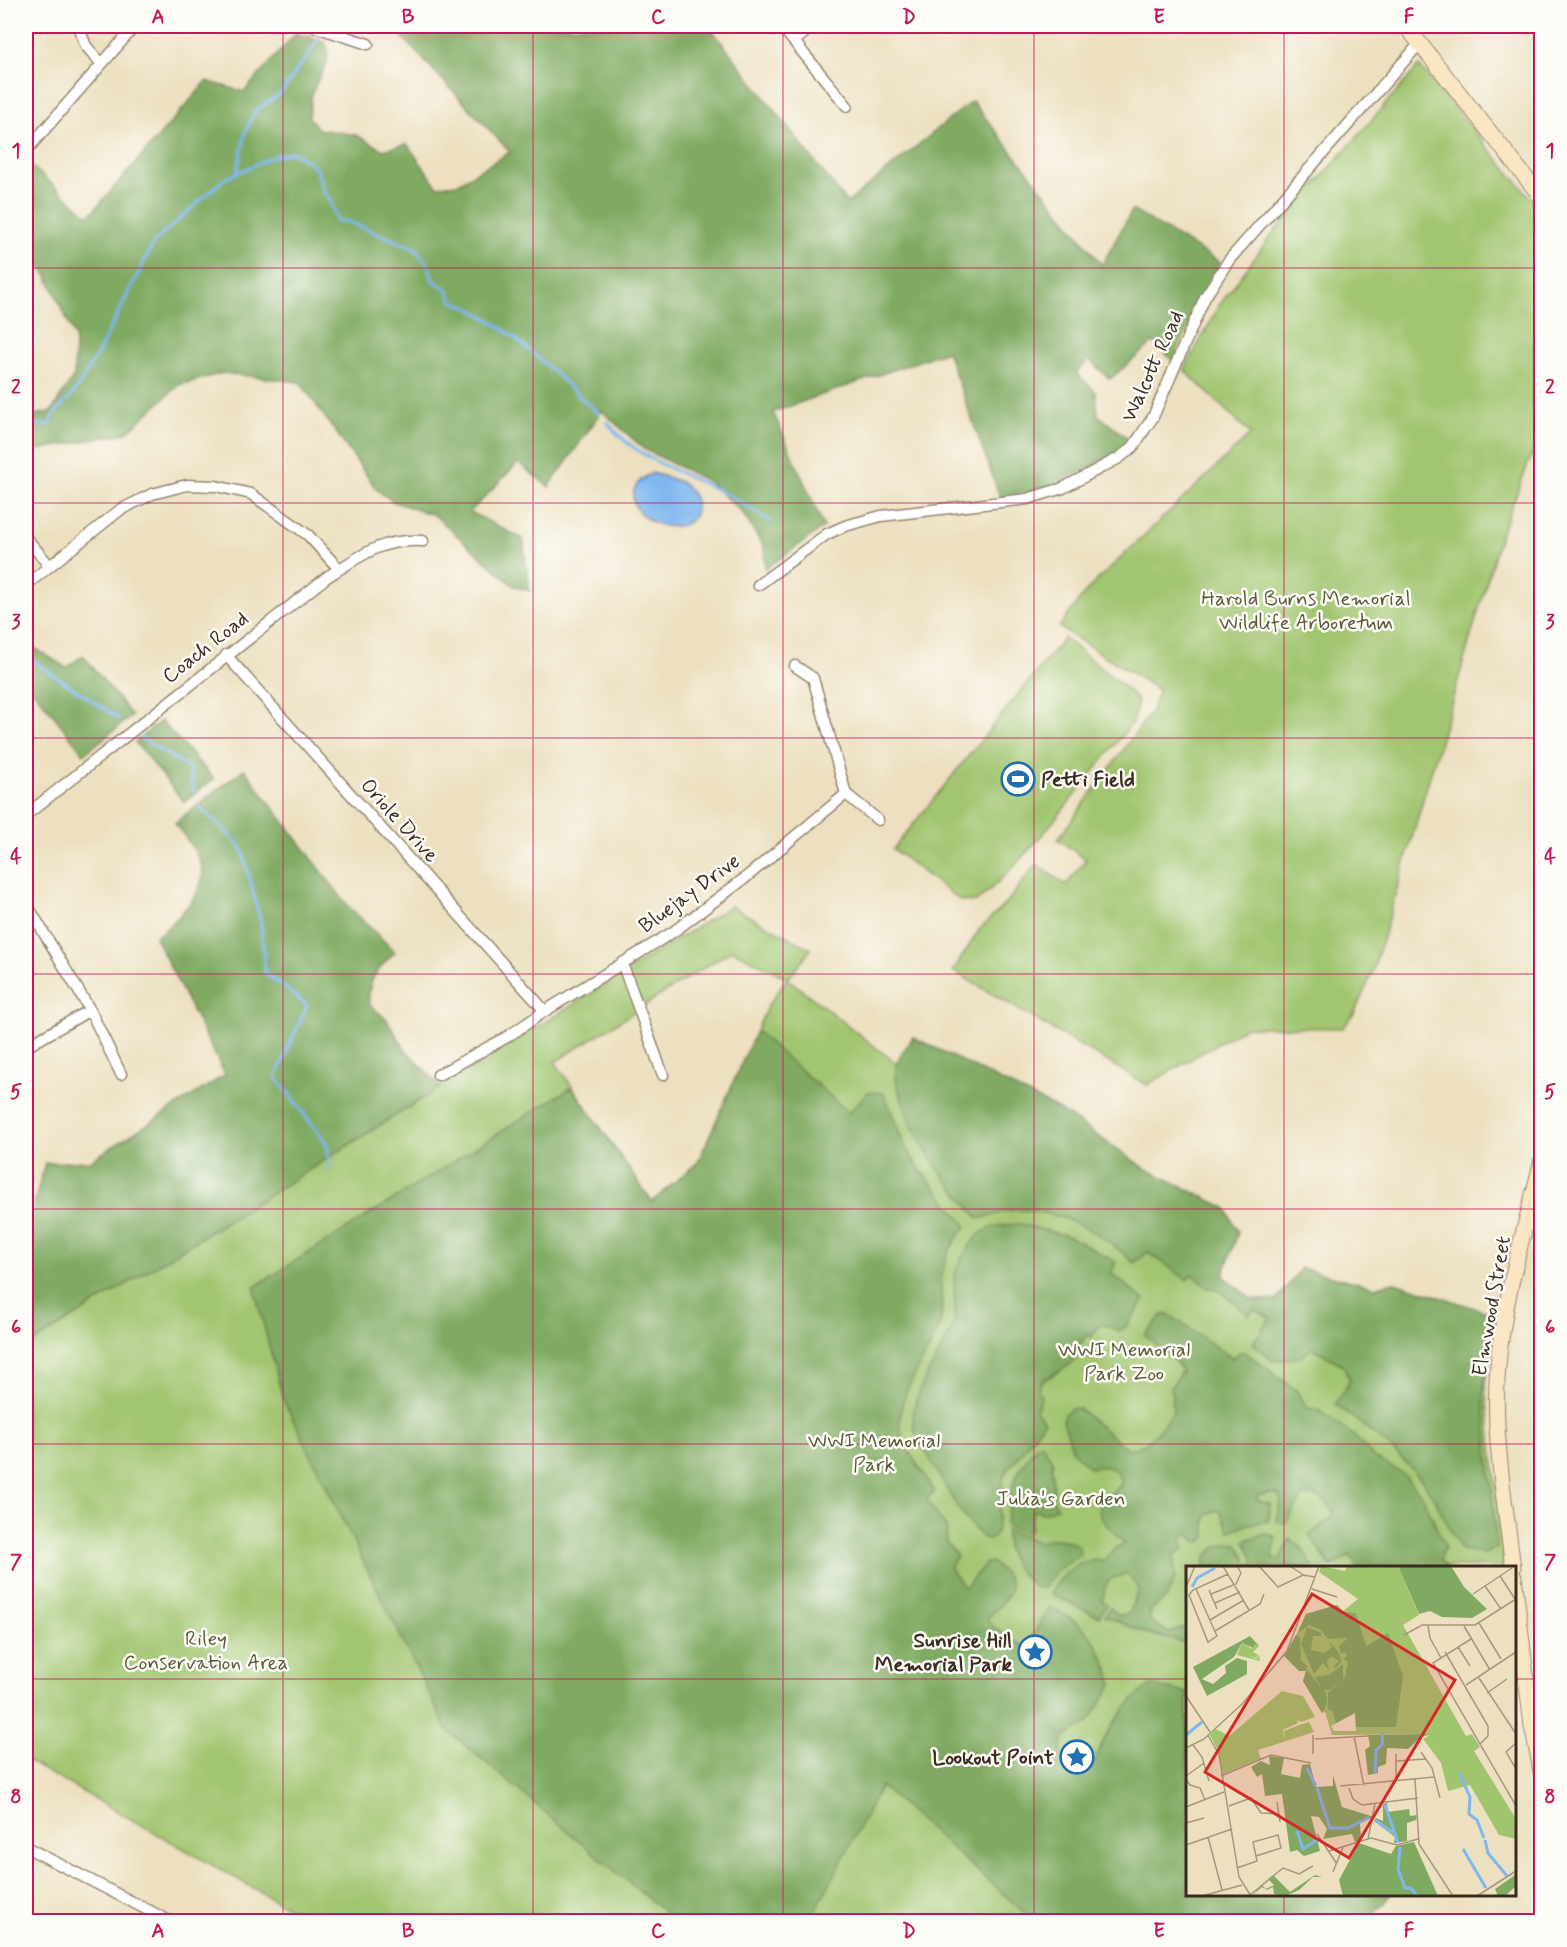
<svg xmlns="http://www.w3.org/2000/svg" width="1567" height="1947" viewBox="0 0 1567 1947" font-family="Mynerve,sans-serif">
<rect width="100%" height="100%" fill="#fdfcf7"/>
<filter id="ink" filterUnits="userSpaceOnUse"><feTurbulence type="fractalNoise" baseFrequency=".0167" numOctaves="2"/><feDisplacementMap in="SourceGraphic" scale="12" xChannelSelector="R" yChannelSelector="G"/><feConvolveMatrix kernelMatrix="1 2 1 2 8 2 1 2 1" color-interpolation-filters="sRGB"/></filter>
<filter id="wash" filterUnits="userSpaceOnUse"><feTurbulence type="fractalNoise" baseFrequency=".008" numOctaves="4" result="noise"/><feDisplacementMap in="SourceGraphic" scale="24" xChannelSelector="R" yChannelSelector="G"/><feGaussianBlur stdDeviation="1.35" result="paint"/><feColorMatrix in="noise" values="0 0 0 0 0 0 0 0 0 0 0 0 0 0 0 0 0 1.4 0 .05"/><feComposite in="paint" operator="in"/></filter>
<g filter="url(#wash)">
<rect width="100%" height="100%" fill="#ece0c0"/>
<!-- green -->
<path fill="#a1c56f" stroke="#6e7846" stroke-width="1.5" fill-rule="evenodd" d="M1419,66L1541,210V431L1501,533L1373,971L1354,1014L1343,1028L1246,1027L1147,1085L953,971L979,930L1008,901L1036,864L1066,885L1086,860L1058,839L1151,712L1159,690L1059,627L1088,589L1251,434L1184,370L1219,306L1273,233Z
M1064,638L1130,692L1138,702L1132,723C1083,783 1035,852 976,902L961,901L893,849Z
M730,906L811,949L788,979L896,1063L913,1037L1061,1111L1146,1169L1226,1208L1238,1232L1223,1276L1251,1299L1276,1301L1301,1268L1374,1287L1394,1282L1496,1315L1485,1384L1505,1567L1188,1568V1894L1390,1895L1368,1921H312L26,1760V1347ZM732,950L787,978L767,1007L698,1162L652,1202L555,1062Z"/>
<!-- forest -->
<path fill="#80aa62" stroke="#5e6a40" stroke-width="1.5" d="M392,26H709L847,203L972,101L1102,265L1132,210L1220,262L1173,361L1154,342L1110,379L1089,360L1076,373L1096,392L1098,415L1131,441L1128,446C1086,470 1048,491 1000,497L947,351L773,412L824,527L765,569L764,547L742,512L709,482L644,449L602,411L549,487L518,463L470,512L523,539L530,591L514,586L434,515L394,502L377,490L300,382L223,373L179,385L126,433L26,452V416L51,412L74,376L75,337L46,274L26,249V170L30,165L89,216L207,81L244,92L296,33L325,41C334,66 319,70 313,92C310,100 310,109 309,117L318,129L356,135L383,150L407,144L437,186L457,184L510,152Z
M26,643L67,668L83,655L132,716L84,754L35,692L26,686Z
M161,721L214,779L184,802L135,742Z
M244,769L348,906L395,952C378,969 367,979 369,1004L387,1020L405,1049L441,1087L26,1347V1233L45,1163L90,1161L225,1075L155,937C168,929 177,919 186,908C217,872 199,857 175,823Z
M756,1031L849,1113L868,1092L884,1093L905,1147L918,1167L965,1224V1228C951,1243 941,1265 941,1286C941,1297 944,1311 940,1323C930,1357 899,1387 900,1424C901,1447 924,1472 935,1492L926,1499L947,1529L946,1542L957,1556L949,1567L965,1588L986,1563L991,1562C1024,1586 1010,1594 987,1619L989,1623L1013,1641L1027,1647L1049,1607C1091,1626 1099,1643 1113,1684L1088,1723L1063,1738L1062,1758L1066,1770L1076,1776L1093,1767C1102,1737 1124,1703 1150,1685L1187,1693L1188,1894L1390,1895L1368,1921H1034L881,1786L810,1921H675L447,1730L283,1399L254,1287L572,1087L652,1202L698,1162Z
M913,1037L1061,1111L1146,1169L1226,1208L1238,1232L1223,1276L1251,1299L1276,1301L1301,1268L1374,1287L1394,1282L1496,1315L1483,1392L1497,1548L1485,1554L1462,1550C1448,1531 1442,1508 1428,1489C1405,1455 1367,1429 1335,1404L1350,1381L1343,1365L1313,1348L1301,1357L1273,1361L1253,1343L1270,1318L1254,1309L1249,1315L1218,1289L1208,1288L1192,1274L1187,1280L1148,1252L1134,1263C1102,1233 1060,1209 1016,1210C1004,1211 990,1216 979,1219C946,1179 916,1147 901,1097C898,1087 894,1076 896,1065C898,1056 908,1045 913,1037Z
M1020,1224L1071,1237L1116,1262L1111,1273L1144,1300L1125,1328L1119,1331L1106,1325L1100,1326L1091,1337L1087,1335L1077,1348L1081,1352L1071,1364L1042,1381L1038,1390L1041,1397L1036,1411L1045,1421L1004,1475L996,1533L990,1540L984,1539C957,1512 949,1493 931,1460C925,1450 916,1439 914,1428C907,1393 944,1354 954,1322C957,1310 954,1297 954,1285C953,1268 966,1249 977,1237C987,1225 1006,1225 1020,1224Z
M1162,1315H1169L1232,1358L1240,1352L1246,1353L1297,1391L1307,1408L1316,1409L1326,1415L1355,1437L1374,1458L1401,1472L1422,1495L1445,1547L1440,1560L1446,1567H1358L1350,1555L1331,1567L1309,1535L1331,1518L1333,1511C1325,1499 1318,1495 1303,1496L1286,1523L1277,1521L1281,1500L1280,1495L1269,1493L1257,1496L1258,1501L1270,1504L1269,1521L1249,1524L1229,1531L1221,1512L1217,1510L1207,1514L1205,1521L1206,1537L1201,1542L1195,1541L1189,1533L1182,1538L1184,1549L1174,1554L1175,1580L1166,1598L1152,1609L1149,1618L1153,1624L1170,1633L1184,1627L1187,1628V1643L1145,1633L1105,1616L1110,1607L1118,1615L1128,1614L1139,1589L1127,1574L1112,1578L1106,1585L1102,1601L1107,1605L1099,1616L1050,1594C1061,1575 1079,1556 1103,1561L1117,1547L1124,1544C1117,1532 1090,1517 1102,1500C1107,1494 1116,1491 1121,1485C1119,1464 1106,1465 1089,1468L1073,1451L1063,1420L1064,1414L1073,1408L1079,1409L1126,1448C1146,1452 1163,1426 1173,1411L1171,1387L1182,1371L1176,1362L1145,1335Z
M1042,1444L1053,1462C1048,1473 1057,1487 1052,1499L1058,1507L1043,1513L1033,1510L1030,1530L1026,1533L1006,1525C1011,1486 1012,1476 1037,1445Z
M1006,1529L1039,1543C1053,1535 1066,1540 1079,1546L1080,1555L1057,1570L1043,1588H1036C1016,1571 1004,1556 1006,1529Z
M1265,1533L1276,1537L1273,1558L1275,1560L1280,1559L1290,1539L1301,1547L1313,1567H1205C1203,1551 1222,1541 1238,1544L1248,1564H1252L1254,1561L1245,1541Z"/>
<!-- water -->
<path fill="#80b7ef" stroke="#5e7086" stroke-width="1.5" d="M653,473C661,476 672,478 680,482C698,492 705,522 678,526C643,531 611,491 653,473Z"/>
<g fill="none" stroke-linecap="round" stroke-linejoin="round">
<!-- stream -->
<path stroke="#80b7ef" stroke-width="3" d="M237,173L245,133L255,111L280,94L320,37
M607,422C635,459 682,472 722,492C739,500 754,511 770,521
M26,432L34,424L50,425L52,416L74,393L99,351L154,242L224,179L274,156L293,152L316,167L324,193L330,199L337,221H346L416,249L428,265L433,280L447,289L452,301C505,319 557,377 599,414
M26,656L119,719
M141,738L189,768L194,792
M199,806L242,848L261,924L265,973L307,1005L276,1077L327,1144L329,1169"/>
</g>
</g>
<g filter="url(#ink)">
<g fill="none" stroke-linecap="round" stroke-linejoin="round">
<defs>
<path id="street" d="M78,26L86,46L101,63
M313,26L368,44
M781,26L847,106
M794,42L812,26
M26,151L135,26
M26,538L49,565
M26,585L120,510L152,494L187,485L216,486L251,494L308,535L339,569
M758,585L827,534L845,526L881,516L1027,499L1063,488L1119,458L1133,447L1153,417L1205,297L1229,260L1421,42
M226,655L545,1011
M795,666L813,678L846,794L878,820
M26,815L327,577C361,556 381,538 423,541
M26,903L90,1010L121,1074
M622,963L663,1075
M26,1047L90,1010
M438,1075L507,1037L545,1011L673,932L744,879L846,794
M26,1847L171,1922"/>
<path id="secondary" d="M1406,26L1542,198
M1513,1568C1505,1502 1492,1432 1498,1366C1503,1300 1526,1225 1542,1160
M1514,1577L1532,1726L1542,1775"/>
</defs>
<!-- street casing -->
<use href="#street" stroke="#94856f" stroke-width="13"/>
<!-- secondary casing -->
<use href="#secondary" stroke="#94856f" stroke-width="17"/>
<!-- street -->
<use href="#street" stroke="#fff" stroke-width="10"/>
<!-- secondary -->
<use href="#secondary" stroke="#fbe6c4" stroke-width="15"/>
</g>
</g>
<!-- grid -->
<path fill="none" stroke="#c2185b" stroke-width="1.5" stroke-opacity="0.55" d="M283,26V1922M533,26V1922M783,26V1922M1034,26V1922M1284,26V1568M26,268H1542M26,503H1542M26,738H1542M26,974H1542M26,1209H1542M26,1444H1542M26,1679H1188M1514,1679H1542M1284,1894V1922"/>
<!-- icons -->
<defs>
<symbol id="stadium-ring" viewBox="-11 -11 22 22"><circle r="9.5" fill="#fdfcf7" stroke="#1f6fb2" stroke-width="1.5"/><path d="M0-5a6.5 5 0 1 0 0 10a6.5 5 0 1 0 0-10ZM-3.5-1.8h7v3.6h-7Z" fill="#1f6fb2"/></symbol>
<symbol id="sight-ring" viewBox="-11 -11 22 22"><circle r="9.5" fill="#fdfcf7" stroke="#1f6fb2" stroke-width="1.5"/><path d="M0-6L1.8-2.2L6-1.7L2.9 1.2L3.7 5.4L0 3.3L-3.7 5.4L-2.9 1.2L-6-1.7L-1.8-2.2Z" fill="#1f6fb2"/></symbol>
</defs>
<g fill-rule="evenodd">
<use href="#stadium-ring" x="999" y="760" width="38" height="38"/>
<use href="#sight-ring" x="1016" y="1633" width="38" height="38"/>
<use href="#sight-ring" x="1058" y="1738" width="38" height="38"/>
</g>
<g text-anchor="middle" stroke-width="5" stroke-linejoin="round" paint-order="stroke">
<!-- street labels -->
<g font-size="21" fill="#3b2a1e" stroke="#fdfcf7">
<text transform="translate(1152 366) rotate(-65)" y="7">Walcott Road</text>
<text transform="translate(205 647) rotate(-38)" y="7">Coach Road</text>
<text transform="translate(400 820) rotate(48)" y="7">Oriole Drive</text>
<text transform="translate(689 893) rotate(-36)" y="7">Bluejay Drive</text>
<text transform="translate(1491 1306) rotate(-80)" y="7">Elmwood Street</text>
</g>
<!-- park labels -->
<g font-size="21" fill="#5a5836" stroke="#fdfcf7">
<text x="1306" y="605">Harold Burns Memorial<tspan x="1306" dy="24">Wildlife Arboretum</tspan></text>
<text x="1124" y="1356">WWI Memorial<tspan x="1124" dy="24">Park Zoo</tspan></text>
<text x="874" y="1447">WWI Memorial<tspan x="874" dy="24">Park</tspan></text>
<text x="1061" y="1505">Julia's Garden</text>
<text x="206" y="1645">Riley<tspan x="206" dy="24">Conservation Area</tspan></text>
</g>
<!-- poi labels -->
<g font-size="21" font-weight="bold" fill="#3b2a1e" stroke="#fdfcf7" text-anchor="end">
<text x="1041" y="786" text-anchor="start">Petti Field</text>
<text x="1012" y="1647">Sunrise Hill<tspan x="1012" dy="24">Memorial Park</tspan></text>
<text x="1054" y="1764">Lookout Point</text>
</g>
</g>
<!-- overview -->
<g transform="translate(1186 1566)">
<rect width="330" height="330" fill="#ece0c0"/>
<path d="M135,0L159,5L161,0H212L233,49L217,59L280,170L286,168L294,181L288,185L330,253V273L313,269L284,219L262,225L255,197L237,173L245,168L146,169L139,146L136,147L117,115L120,105L106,99L103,84L120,48L151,39L157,45L172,33L133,6ZM169,147L170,165H148L145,160ZM56,77L66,83L69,77L73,80L67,86L72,89L70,92L64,90L70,93L73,89L74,95L51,89ZM96,125L117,130L129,151L115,156L111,154L112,157L97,164L99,175L98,165L113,159L123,156L128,166L72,184L75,193L37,208L32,185L24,169L30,163L43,170Z" fill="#a1c56f" fill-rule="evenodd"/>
<path d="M212,0H265L278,21L301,43L286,52L256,51L244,45L233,48ZM151,39L157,46L170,47L180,80L202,67L217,110L210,161H170L169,147L150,157L146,144H142V127L159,111L162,96L157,93L161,90L159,86L155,88L153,80L162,72L142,73L135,64L123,59L112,67L120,48ZM121,61L135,67V70H127L125,84L139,87L146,81L141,74L151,84L156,95L150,102L147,101L153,95L145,90L141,96L143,104L137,97L128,108L115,78ZM110,69L114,71L115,94L122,101L119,102L140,127L141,138L136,147L117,115L120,105H113L98,90ZM64,70L73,80L69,78L67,82L56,77L48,91L16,113L27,118L40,107L39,100L51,92L61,95V108L21,130L7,101ZM157,98V113L144,124H137L129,111L143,109ZM246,168L235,171L222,183L201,182L200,198L192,201V207L182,209L179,184L184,180L182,169ZM83,190L98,192L95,208L114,212L116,199L124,198L130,221L147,220V209L156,241L188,251L174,257L175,274L169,276L166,268L137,273L141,263L133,251L125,250L134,285L118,290L111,284L104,286L96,228L79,230L76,208L71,211L65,201L75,195L84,199ZM201,237L202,246L223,243L224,250L231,249L230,254L221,257V275L208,277L209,271L188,255L190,252L197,255V238ZM228,276L252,330H157L153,314L173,277L205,288L210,280ZM87,309L104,326L129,309L136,311H127L113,324L99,330L88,328L87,321L81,324L76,321L66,330L76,319L80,323L88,319L82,313ZM329,309L330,320L319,330H312L309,323Z" fill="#80aa62"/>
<path fill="none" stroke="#80b7ef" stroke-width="3" d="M6,21L11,12L29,2M0,169L16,156M121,202L130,220M273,207L284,231L283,248L291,254L298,272M189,208L190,184L196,179L197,167M131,222L144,262H162L184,251M199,239L212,277M189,254L207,267M111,265L117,283L131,274M299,274L302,287L321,310M214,281L212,303L219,322H225L231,330M277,283L300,322"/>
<path fill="none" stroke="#a5977f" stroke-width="1.5" d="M37,0L63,44M73,0L92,21L117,9L129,11M104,0L119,10M314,10L329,33M299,20L315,43M0,21L9,0M10,23L31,70L22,76L3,29L7,24L42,8M126,23L151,31M23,24L31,43M25,28L50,18L55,7L51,0M287,28L326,2M29,37L54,26M24,54L58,34M293,57L315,93M242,59L244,72L255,92M278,60L304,104M29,65L74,38L78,28M218,69L236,59H289L330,33M285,73L247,97L330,240M272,81L284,100M259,86L302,160V170L294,178M293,112L330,168M280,119L330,86M301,127L321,113M0,130L24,166M22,169L33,189L53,311L65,330M168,170L178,220M129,173L182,170M330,177L320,186L330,203M7,179L16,191L23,215M0,182L18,173L56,138L101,85L133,0M235,186L246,202L254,232M127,188V169M210,195L240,193M0,210L18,197M35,210L85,189L125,197M0,213L4,219L14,222L19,234M229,213L233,278L267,330M210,216V188M154,220L248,211M163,222L167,233L176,239L232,232M91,236L94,256M43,240L65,232L75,247L93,248M0,241L38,226M0,257L18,252M131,268L151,298M22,271L36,324M182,273L189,238M0,279L46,263M143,285L185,272L211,279L232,273M51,302L71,295L67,276L92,269L95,282L70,290M147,306L157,281M64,329L97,302L113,308L127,300M16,330L56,319M291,330L330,305"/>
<path fill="#d62828" fill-opacity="0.15" stroke="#d62828" stroke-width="3" d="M126,28L269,114L163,292L19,206Z"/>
<rect width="330" height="330" fill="none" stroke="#3b2a1e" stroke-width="3"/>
</g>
<!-- margin -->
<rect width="1567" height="1947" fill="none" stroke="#fdfcf7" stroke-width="66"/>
<rect x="33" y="33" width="1501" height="1881" fill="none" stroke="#c2185b" stroke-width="2"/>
<g font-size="20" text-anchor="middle" font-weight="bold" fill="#c2185b">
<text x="158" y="23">A</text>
<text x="408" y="23">B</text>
<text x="658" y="23">C</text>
<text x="909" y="23">D</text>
<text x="1159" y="23">E</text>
<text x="1409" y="23">F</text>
<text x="16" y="157">1</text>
<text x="1550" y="157">1</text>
<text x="16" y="393">2</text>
<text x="1550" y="393">2</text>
<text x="16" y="628">3</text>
<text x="1550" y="628">3</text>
<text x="16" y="863">4</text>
<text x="1550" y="863">4</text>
<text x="16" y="1098">5</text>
<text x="1550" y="1098">5</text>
<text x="16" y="1333">6</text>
<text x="1550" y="1333">6</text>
<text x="16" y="1568">7</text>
<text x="1550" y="1568">7</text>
<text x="16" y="1803">8</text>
<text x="1550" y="1803">8</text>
<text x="158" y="1937">A</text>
<text x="408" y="1937">B</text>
<text x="658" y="1937">C</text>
<text x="909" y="1937">D</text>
<text x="1159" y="1937">E</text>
<text x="1409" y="1937">F</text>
</g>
</svg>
